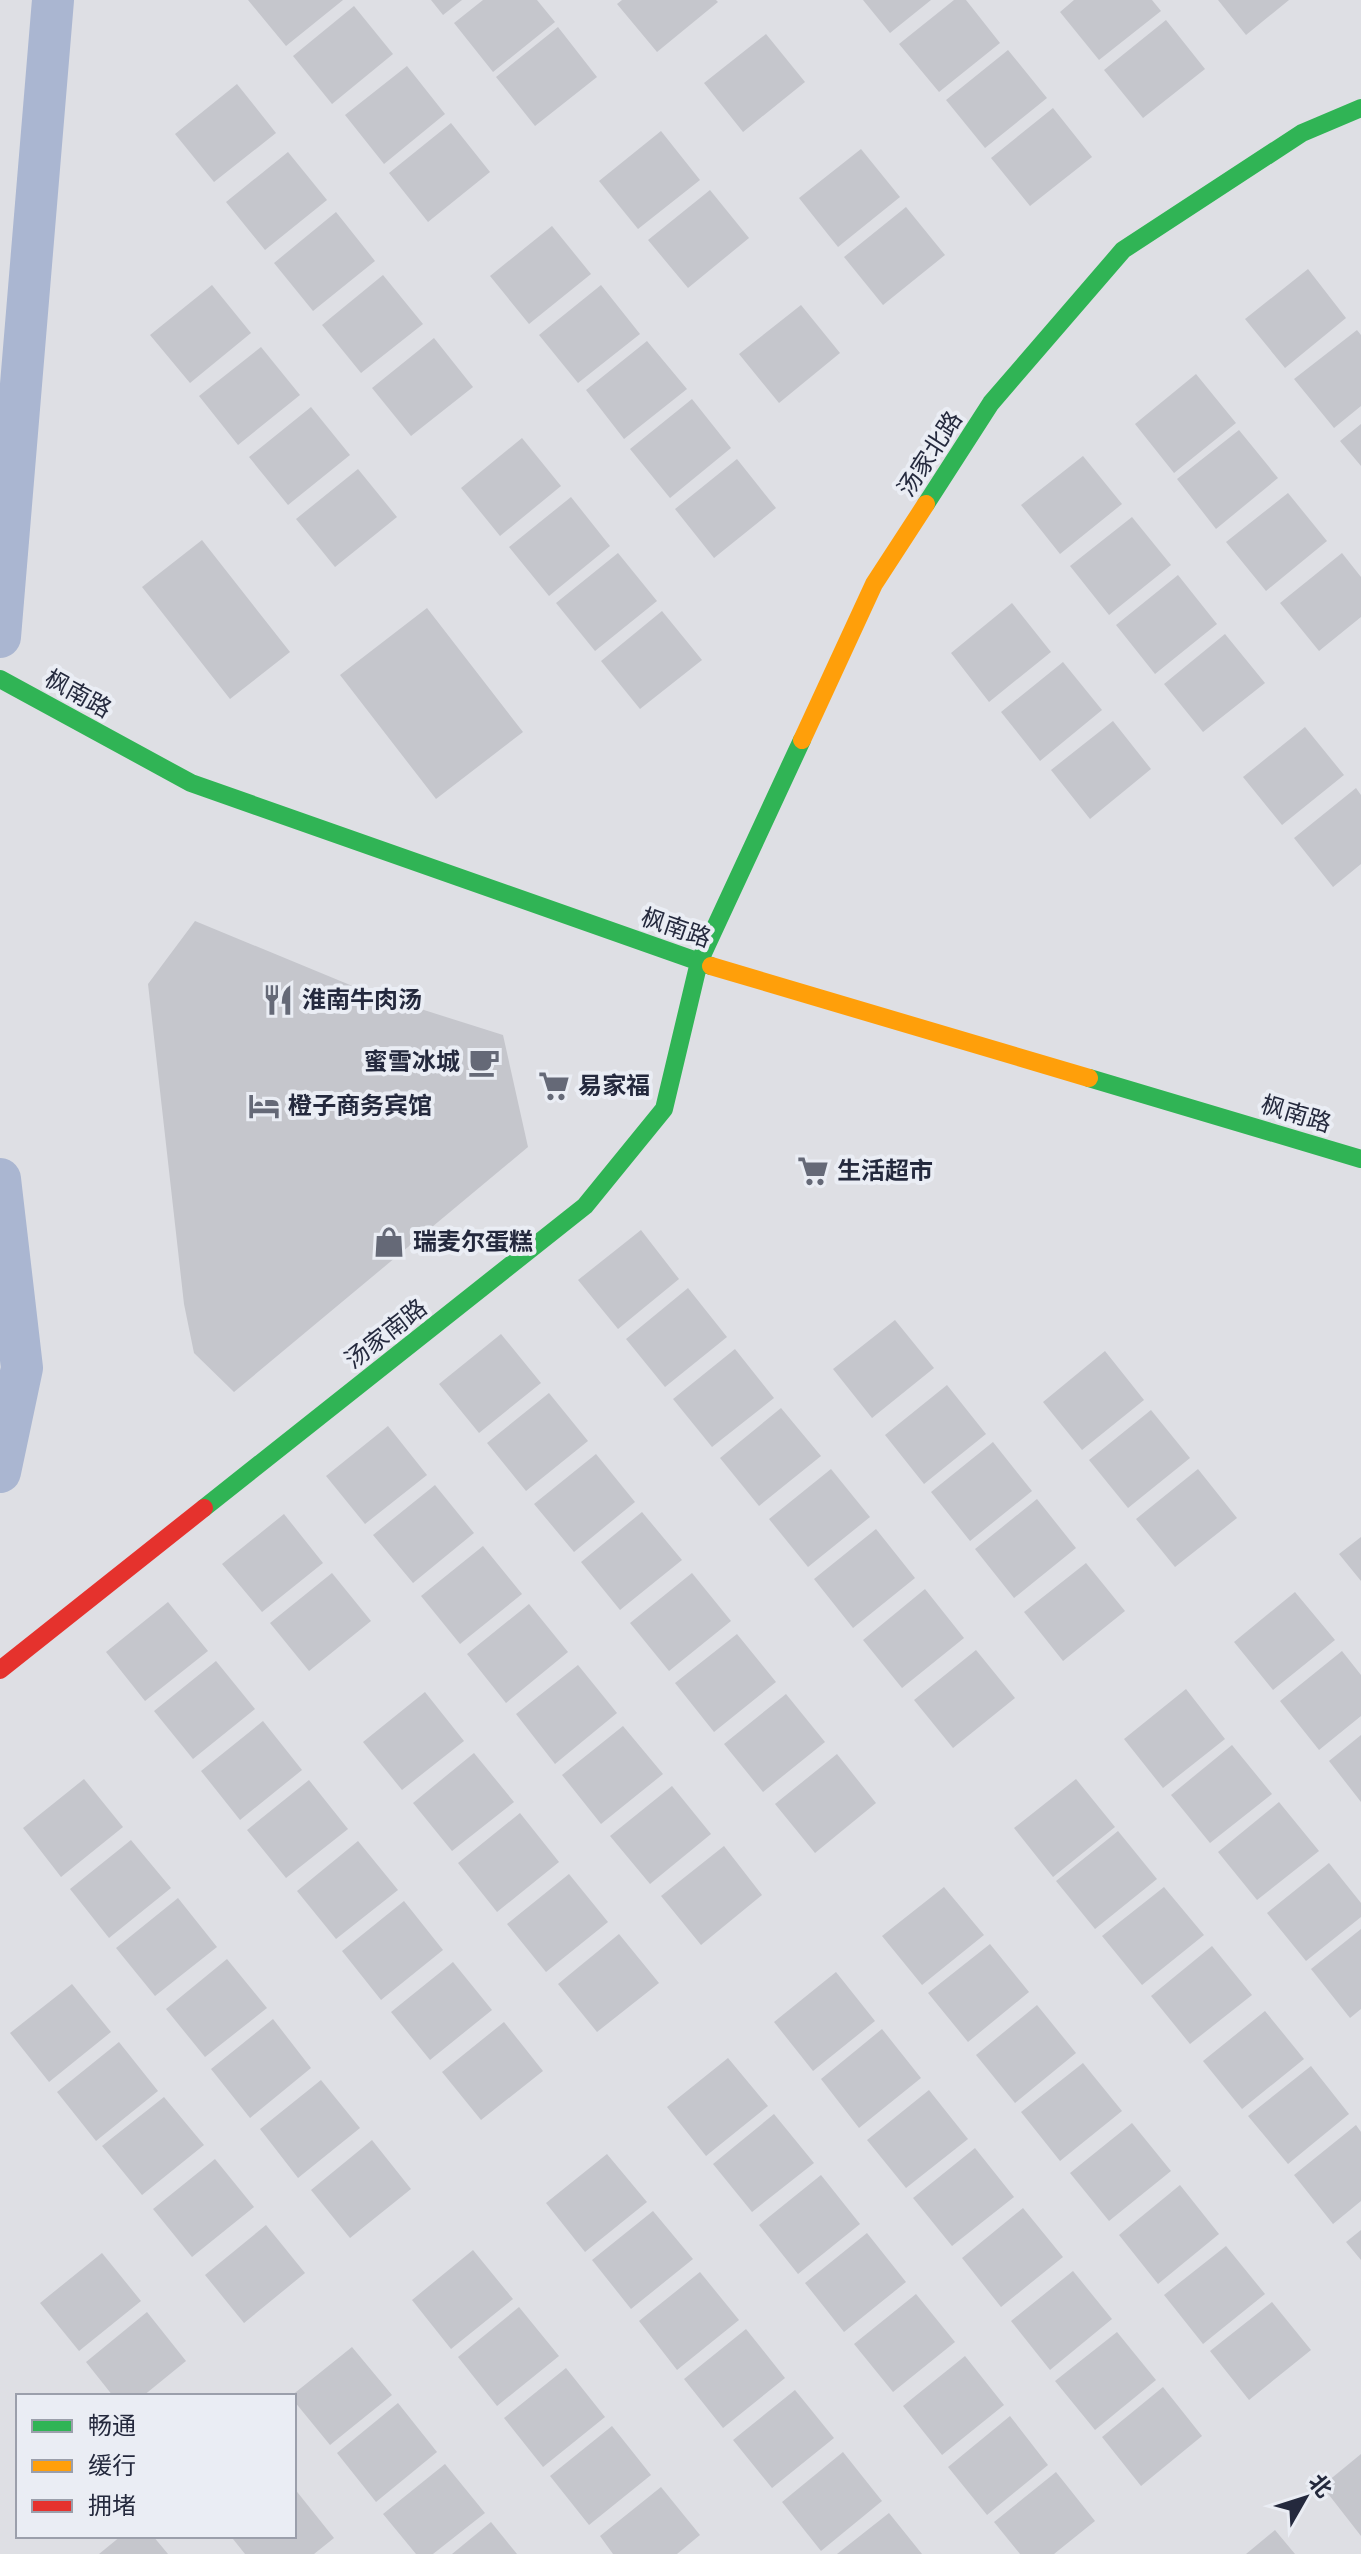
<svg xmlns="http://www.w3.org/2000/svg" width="1361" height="2554" viewBox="0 0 1361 2554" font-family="'IBM Plex Sans','Noto Sans SC',sans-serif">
<rect width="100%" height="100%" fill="#dedfe4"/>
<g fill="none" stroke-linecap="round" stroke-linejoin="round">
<!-- canal -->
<path stroke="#aab6d1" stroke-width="42" d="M0,637L53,0
M0,1179L22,1368L0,1472"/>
</g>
<!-- building -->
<path fill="#c5c6cc" d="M248,0H343L286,46Z
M431,0H462L443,15Z
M483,0H537L555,22L493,72L454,23Z
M622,0H716L718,2L657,52L617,4Z
M863,0H931L890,33Z
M954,0H966L1000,43L939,92L899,44Z
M1074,0H1152L1161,11L1099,60L1060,12Z
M1218,0H1289L1246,35Z
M354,6L393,54L332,104L293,56Z
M1166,20L1205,69L1143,118L1104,70Z
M558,27L597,77L535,126L496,77Z
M766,34L805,82L743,132L704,83Z
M1008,50L1047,98L985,148L946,100Z
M407,66L445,114L384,164L345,115Z
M237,84L276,133L214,182L175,134Z
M1053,108L1092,157L1030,206L991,158Z
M451,123L490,172L428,222L389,173Z
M661,131L700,180L638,229L599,181Z
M861,149L900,197L838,247L799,198Z
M288,152L327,200L265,250L226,202Z
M710,190L749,238L688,288L648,240Z
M906,207L945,255L883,305L844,257Z
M336,212L375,261L313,311L274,263Z
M552,226L591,274L529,324L490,276Z
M1308,269L1346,318L1285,368L1245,319Z
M383,275L423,324L361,373L322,325Z
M212,285L251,333L190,383L150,335Z
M601,285L640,334L578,383L539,335Z
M801,305L840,353L779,403L739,354Z
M1357,330L1361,335V406L1334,428L1294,379Z
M434,338L473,387L411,436L372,388Z
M647,341L687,389L624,439L586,390Z
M261,347L300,395L238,445L199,396Z
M1196,374L1236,423L1174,473L1135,424Z
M692,399L731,448L670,498L630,449Z
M311,407L350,455L288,505L249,457Z
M1361,424V466L1340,441Z
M1239,430L1278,478L1216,529L1177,479Z
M522,438L561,486L500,536L461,488Z
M1083,456L1122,504L1060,554L1021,505Z
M737,459L776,508L714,558L675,509Z
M358,469L397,517L335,567L296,519Z
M1288,493L1327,541L1266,591L1226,542Z
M571,497L610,546L549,596L509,547Z
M1132,517L1171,565L1109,615L1070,566Z
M202,540L290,652L230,699L142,587Z
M618,553L657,601L595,651L556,603Z
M1342,553L1361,577V617L1319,651L1280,603Z
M1178,575L1217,624L1155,674L1116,625Z
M1012,603L1051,652L989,702L951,653Z
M427,608L523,732L436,799L340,675Z
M662,611L702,660L640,709L601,661Z
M1225,634L1265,683L1203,732L1164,684Z
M1063,662L1102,710L1040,761L1001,712Z
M1113,721L1151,769L1090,819L1051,770Z
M1305,727L1344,775L1282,825L1243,777Z
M1356,788L1361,795V864L1333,887L1294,838Z
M195,921L367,992L503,1035L528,1147L234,1392L194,1353L184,1304L148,984Z
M641,1230L679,1279L618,1329L578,1280Z
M688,1288L727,1337L665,1387L626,1339Z
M895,1320L934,1368L872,1418L833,1369Z
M501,1334L541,1383L479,1433L439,1384Z
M735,1349L774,1398L712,1447L673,1399Z
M1105,1351L1144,1400L1082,1450L1043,1402Z
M947,1385L986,1434L924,1484L885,1435Z
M549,1393L588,1441L526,1491L487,1443Z
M781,1408L821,1456L759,1506L720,1458Z
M1151,1410L1190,1458L1128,1508L1089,1460Z
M388,1426L427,1475L365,1524L326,1476Z
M993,1442L1032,1491L970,1541L931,1492Z
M596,1454L635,1502L574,1552L534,1504Z
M831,1469L870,1517L808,1567L769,1519Z
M1198,1469L1237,1518L1175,1567L1136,1519Z
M435,1485L474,1533L413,1583L373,1535Z
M1037,1499L1076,1548L1014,1598L975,1549Z
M642,1512L682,1560L620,1610L581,1562Z
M284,1514L323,1563L262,1612L222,1564Z
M876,1529L915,1578L853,1628L814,1579Z
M1361,1537V1581L1339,1554Z
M483,1546L522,1594L460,1644L421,1596Z
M1086,1563L1125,1611L1063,1661L1024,1612Z
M332,1573L371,1621L309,1671L270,1623Z
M692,1573L731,1621L669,1671L630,1623Z
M925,1589L964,1638L902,1688L863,1640Z
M1295,1592L1335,1640L1273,1690L1234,1642Z
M168,1602L208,1651L145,1701L106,1652Z
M529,1604L568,1652L506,1703L467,1654Z
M737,1634L776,1682L714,1732L675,1683Z
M976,1650L1015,1698L953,1748L914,1700Z
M1342,1651L1361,1675V1716L1319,1750L1280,1701Z
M216,1661L255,1709L193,1759L154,1711Z
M578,1665L617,1713L555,1764L516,1714Z
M1186,1689L1225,1739L1163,1788L1124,1739Z
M425,1692L464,1741L402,1790L363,1742Z
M786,1694L825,1742L763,1792L724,1744Z
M263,1721L302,1770L240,1820L201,1771Z
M623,1726L663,1774L601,1824L562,1775Z
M1361,1735V1802L1329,1761Z
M1232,1745L1272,1794L1210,1843L1171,1795Z
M474,1753L514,1802L452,1851L413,1803Z
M837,1754L876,1803L815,1853L775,1804Z
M84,1779L123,1827L61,1877L23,1828Z
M1076,1779L1115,1827L1053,1877L1014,1828Z
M309,1780L348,1829L286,1878L247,1830Z
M672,1786L711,1834L650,1884L610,1836Z
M1279,1802L1319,1851L1257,1900L1218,1852Z
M520,1813L559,1862L497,1912L458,1863Z
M1118,1831L1157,1879L1095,1929L1056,1881Z
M131,1840L171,1888L109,1938L70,1889Z
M358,1841L398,1890L336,1939L297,1891Z
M724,1846L762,1895L701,1945L661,1896Z
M1329,1863L1361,1903V1917L1306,1961L1267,1913Z
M569,1874L608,1922L546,1972L507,1924Z
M944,1887L984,1935L922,1985L882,1936Z
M1164,1887L1204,1935L1142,1985L1102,1936Z
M178,1898L217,1947L155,1996L116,1948Z
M404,1901L443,1950L381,2000L342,1951Z
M1361,1929V2009L1350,2018L1311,1969Z
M619,1934L659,1983L597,2032L558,1984Z
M990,1944L1029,1992L968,2042L928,1993Z
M1212,1946L1252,1995L1190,2044L1151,1996Z
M227,1959L267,2008L205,2057L166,2009Z
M453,1962L492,2010L430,2060L391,2012Z
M836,1972L875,2021L813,2071L774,2022Z
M72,1984L111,2032L49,2082L10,2033Z
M1037,2005L1076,2053L1015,2103L976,2055Z
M1265,2011L1304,2059L1242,2109L1203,2061Z
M273,2019L311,2068L250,2118L211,2069Z
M504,2022L543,2071L481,2120L442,2072Z
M882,2029L921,2078L859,2128L821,2079Z
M119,2042L158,2091L96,2141L57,2092Z
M728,2058L768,2106L706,2156L667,2107Z
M1083,2063L1122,2111L1060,2161L1021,2112Z
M1311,2066L1349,2114L1288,2164L1248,2116Z
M321,2080L360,2128L298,2178L260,2129Z
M929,2090L968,2139L906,2188L867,2140Z
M164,2097L204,2145L142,2195L102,2146Z
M774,2114L814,2163L752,2212L713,2164Z
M1132,2123L1171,2171L1109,2221L1070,2173Z
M1356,2125L1361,2132V2201L1333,2224L1294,2175Z
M372,2140L411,2189L350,2238L311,2190Z
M975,2148L1014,2197L952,2246L913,2198Z
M607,2154L647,2202L585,2252L546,2203Z
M215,2159L254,2207L192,2257L153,2209Z
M821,2175L860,2224L798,2274L759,2225Z
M1180,2185L1219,2234L1158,2284L1119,2235Z
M1023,2208L1063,2257L1001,2307L962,2258Z
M653,2211L693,2259L631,2309L592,2260Z
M266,2225L305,2273L244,2323L205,2275Z
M1361,2230V2260L1346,2242Z
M867,2233L906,2282L844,2332L805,2283Z
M1226,2246L1265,2294L1203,2344L1164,2295Z
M473,2250L513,2299L451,2349L412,2300Z
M102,2253L141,2301L79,2351L40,2303Z
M1073,2271L1112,2319L1050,2370L1011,2321Z
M700,2272L739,2320L677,2370L639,2321Z
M916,2294L955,2342L893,2392L854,2344Z
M1272,2302L1311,2350L1249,2400L1210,2351Z
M519,2307L559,2356L497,2406L458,2357Z
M147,2312L186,2361L143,2396H113L86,2362Z
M746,2329L785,2378L723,2428L684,2379Z
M1117,2332L1156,2380L1095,2430L1055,2381Z
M352,2347L392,2395L330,2445L294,2401V2396H291Z
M965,2356L1004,2405L942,2455L903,2406Z
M566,2368L605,2417L543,2467L504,2418Z
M1163,2387L1202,2436L1141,2486L1102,2437Z
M795,2390L834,2438L772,2488L733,2440Z
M398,2403L437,2452L376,2502L337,2453Z
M1010,2416L1048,2465L987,2515L948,2467Z
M612,2426L651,2475L589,2525L550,2476Z
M843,2452L882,2501L821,2551L782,2502Z
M1361,2454V2536L1322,2486Z
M445,2464L485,2513L433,2554H416L383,2514Z
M1056,2472L1095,2521L1054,2554H1020L994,2522Z
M661,2487L700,2535L677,2554H613L600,2536Z
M294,2488L334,2538L314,2554H245L233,2539L236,2536H294Z
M889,2513L922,2554H837Z
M491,2522L517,2554H452Z
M1275,2530L1295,2554H1246Z
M121,2536H153L168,2554H99Z"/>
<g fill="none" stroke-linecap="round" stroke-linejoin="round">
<!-- fast -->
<path stroke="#30b455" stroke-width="18" d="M926,504L991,403L1123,250L1302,133L1361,108
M0,679L191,783L711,966
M1089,1078L1361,1159
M204,1508L585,1206L664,1109L699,962L802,740"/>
<!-- slow -->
<path stroke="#ff9f0a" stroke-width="18" d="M802,740L874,584L926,504
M711,966L1089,1078"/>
<!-- jam -->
<path stroke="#e5322d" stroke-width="18" d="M0,1670L204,1508"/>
</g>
<!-- icons -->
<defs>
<symbol id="restaurant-bare" viewBox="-9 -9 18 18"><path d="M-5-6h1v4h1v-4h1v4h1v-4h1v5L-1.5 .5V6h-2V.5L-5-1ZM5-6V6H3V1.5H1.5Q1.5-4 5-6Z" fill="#656977" stroke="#eaedf4" stroke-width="2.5" paint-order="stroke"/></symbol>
<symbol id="cafe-bare" viewBox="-9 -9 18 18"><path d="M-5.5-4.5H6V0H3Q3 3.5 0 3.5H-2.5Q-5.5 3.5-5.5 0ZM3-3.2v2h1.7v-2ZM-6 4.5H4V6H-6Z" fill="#656977" stroke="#eaedf4" stroke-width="2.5" paint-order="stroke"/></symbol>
<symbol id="supermarket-bare" viewBox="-9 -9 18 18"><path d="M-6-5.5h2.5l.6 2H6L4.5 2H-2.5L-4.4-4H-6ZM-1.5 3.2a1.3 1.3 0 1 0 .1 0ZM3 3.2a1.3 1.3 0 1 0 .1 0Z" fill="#656977" stroke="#eaedf4" stroke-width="2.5" paint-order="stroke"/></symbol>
<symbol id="hotel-bare" viewBox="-9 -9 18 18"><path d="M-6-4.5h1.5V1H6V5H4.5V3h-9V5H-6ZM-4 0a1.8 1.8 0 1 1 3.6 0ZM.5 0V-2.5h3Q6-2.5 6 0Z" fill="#656977" stroke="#eaedf4" stroke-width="2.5" paint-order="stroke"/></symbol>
<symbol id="shop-bare" viewBox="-9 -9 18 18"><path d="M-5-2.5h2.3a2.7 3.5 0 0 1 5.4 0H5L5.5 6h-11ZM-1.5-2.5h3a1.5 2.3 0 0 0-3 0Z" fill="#656977" stroke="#eaedf4" stroke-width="2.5" paint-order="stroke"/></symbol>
</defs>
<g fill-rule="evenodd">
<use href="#restaurant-bare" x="256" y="978" width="44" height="44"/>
<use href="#cafe-bare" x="462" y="1040" width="44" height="44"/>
<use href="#supermarket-bare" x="532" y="1064" width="44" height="44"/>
<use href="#hotel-bare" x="242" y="1084" width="44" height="44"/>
<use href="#supermarket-bare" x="791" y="1149" width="44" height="44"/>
<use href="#shop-bare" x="367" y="1220" width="44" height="44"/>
</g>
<g text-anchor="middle" stroke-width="8" stroke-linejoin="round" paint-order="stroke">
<!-- street labels -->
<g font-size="24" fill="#24293d" stroke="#eaedf4">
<text transform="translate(930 454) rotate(-57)" y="8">汤家北路</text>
<text transform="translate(78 694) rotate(29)" y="8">枫南路</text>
<text transform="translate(676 928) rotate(19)" y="8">枫南路</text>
<text transform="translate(1296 1114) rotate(17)" y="8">枫南路</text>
<text transform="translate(386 1334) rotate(-38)" y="8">汤家南路</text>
</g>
<!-- poi labels -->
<g font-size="24" font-weight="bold" fill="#24293d" stroke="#eaedf4" text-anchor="start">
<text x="302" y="1008">淮南牛肉汤</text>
<text x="460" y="1070" text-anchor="end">蜜雪冰城</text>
<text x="578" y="1094">易家福</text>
<text x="288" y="1114">橙子商务宾馆</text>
<text x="837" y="1179">生活超市</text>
<text x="413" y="1250">瑞麦尔蛋糕</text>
</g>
</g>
<!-- legend -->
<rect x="16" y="2394" width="280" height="144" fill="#eaedf4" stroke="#9b9fab" stroke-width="2"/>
<rect x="32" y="2420" width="40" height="12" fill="#30b455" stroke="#9b9fab" stroke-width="2"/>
<text x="88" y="2434" font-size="24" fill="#24293d">畅通</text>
<rect x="32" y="2460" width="40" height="12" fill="#ff9f0a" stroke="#9b9fab" stroke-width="2"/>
<text x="88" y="2474" font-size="24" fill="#24293d">缓行</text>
<rect x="32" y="2500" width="40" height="12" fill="#e5322d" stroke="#9b9fab" stroke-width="2"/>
<text x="88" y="2514" font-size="24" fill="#24293d">拥堵</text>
<!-- north arrow -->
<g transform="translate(1305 2498) rotate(51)" stroke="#eaedf4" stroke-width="6" paint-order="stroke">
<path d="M0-6L14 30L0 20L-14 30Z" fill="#24293d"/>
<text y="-12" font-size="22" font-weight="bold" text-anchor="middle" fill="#24293d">北</text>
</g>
</svg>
